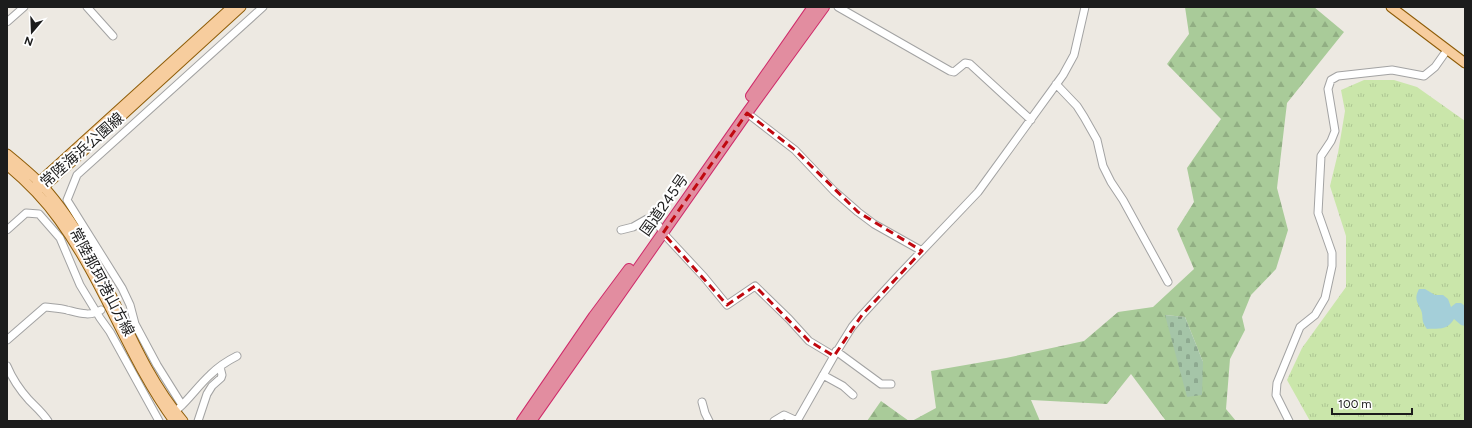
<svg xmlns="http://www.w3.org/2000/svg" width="1472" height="428" viewBox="0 0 1472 428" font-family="Figtree,'Noto Sans JP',sans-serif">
<defs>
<pattern id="grass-tufts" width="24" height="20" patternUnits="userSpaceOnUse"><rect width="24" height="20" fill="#cae6aa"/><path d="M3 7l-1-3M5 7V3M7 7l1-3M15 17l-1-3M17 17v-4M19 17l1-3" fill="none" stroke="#adc592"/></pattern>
<pattern id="forest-firs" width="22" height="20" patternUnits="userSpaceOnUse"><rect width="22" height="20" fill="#a9cb99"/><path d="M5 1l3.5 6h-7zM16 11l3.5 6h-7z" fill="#91ae83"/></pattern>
<pattern id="cemetery-stones" width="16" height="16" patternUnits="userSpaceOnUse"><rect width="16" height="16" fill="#a5c5a8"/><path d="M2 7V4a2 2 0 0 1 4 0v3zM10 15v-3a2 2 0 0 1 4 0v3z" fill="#8da990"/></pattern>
</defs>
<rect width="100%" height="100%" fill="#ede9e2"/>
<!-- grass -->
<path fill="url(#grass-tufts)" d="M1364,80H1394L1417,87L1465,121V421H1310L1287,380L1302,348L1346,287V236L1330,186L1338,153L1345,111L1341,90Z"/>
<!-- forest -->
<path fill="url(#forest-firs)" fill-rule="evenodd" d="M1185,7H1314L1344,32L1287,103L1277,188L1288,230L1276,269L1251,295L1242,317L1245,330L1230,359L1226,409L1236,421H1166L1131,374L1107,404L1031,400L1040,421H912L936,408L931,371L1006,358L1084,341L1118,312L1153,307L1194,269L1177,229L1194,202L1187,168L1221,119L1167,64L1189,34ZM1165,315L1185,317L1203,362Z
M881,401L909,421H867Z"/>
<!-- cemetery -->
<path fill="url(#cemetery-stones)" d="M1165,315L1185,317L1203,362L1202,395L1187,397Z"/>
<!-- water -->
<path fill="#a4cfd9" d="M1419,289H1425L1435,295H1443L1448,299L1451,307L1456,303H1461L1465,306V326L1461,325L1454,319C1447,331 1438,328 1427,329C1420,320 1424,317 1421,310C1417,302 1414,298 1419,289Z"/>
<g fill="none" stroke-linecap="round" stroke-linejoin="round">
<defs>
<path id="minor" d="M87,7L113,36
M838,7L950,71L954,72L965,63L970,64L1031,120
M7,22L24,7
M1056,84L1077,106L1084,117L1097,140L1103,166L1111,182L1123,200L1168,282
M747,113L795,150L834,191L858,212L874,224L922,251
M7,230L26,213L39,214L60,238L80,285L100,318L110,332L159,421
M621,230L633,227L647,219C656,223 659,224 663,233L704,277L727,305L755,286L789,319L809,341L834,356
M7,340L45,307C53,308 60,308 67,310C79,313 90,317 101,310
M836,351L881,384H891
M7,366C12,378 20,390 29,400C36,407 43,413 48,421
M823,375L843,386L853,395
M702,402L705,413L709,421
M182,405L157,365L135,324L130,305L122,288L67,200L77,175L263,7
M179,408C190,398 199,385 210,375C218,367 227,361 237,356
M198,421L207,394L212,386L221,378L222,375L220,367
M774,421L784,415L797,421
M797,421L834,356L852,327L862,315L896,278L978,192L1063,75L1074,55L1085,7
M1289,421L1276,395L1277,383L1300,327L1315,315L1325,298L1332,266V253L1318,213L1321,156L1331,141L1335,131L1328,89L1331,80L1338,76L1392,70L1424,76L1435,67L1447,50"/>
<path id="major" d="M1391,7L1465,63
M7,154C18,163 29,172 39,182C56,199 70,220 83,241C118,300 138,368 183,421
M7,165C26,181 45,200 59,220C105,283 128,358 174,421
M36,186L39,182L232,7
M39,189L44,187L241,7"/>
<path id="highway" d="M751,96L813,7
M522,421L594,316L629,269
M531,421L747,113L824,7"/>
</defs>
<!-- minor casing -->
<use href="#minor" stroke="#a3a3a3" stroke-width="9"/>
<!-- major casing -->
<use href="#major" stroke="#8e5c07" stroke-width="11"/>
<!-- highway casing -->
<use href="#highway" stroke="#cf2b6a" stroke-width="12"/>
<!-- minor -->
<use href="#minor" stroke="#fff" stroke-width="7"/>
<!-- major -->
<use href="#major" stroke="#f7cd9e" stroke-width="9"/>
<!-- highway -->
<use href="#highway" stroke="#e28da0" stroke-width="10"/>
</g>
<!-- marked area -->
<path fill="none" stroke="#c00910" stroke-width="3" stroke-dasharray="8 5" stroke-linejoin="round" d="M747,113L795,150L858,212L922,251L862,315L834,356L809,341L755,286L727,305L663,233Z"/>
<g text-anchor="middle" stroke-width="4" stroke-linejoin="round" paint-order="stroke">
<!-- street labels -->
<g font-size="15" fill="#1c1c1c" stroke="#fff">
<text transform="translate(82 150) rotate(-41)" y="5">常陸海浜公園線</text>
<text transform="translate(664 205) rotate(-55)" y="5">国道245号</text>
<text transform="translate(102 282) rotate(62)" y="5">常陸那珂港山方線</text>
</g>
</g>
<!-- border -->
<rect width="1472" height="428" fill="none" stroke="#1c1c1c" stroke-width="16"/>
<!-- north arrow -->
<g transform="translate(32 32) rotate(199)" stroke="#ffffff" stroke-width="3" paint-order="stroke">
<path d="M0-3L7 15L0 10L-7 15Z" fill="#1c1c1c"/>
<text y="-6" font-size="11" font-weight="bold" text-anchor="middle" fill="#1c1c1c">N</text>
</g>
<!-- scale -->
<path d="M1332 408v6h80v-6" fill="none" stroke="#1c1c1c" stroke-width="2"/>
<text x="1338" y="408" font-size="12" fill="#1c1c1c" stroke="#ffffff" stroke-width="3" paint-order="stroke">100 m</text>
</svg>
